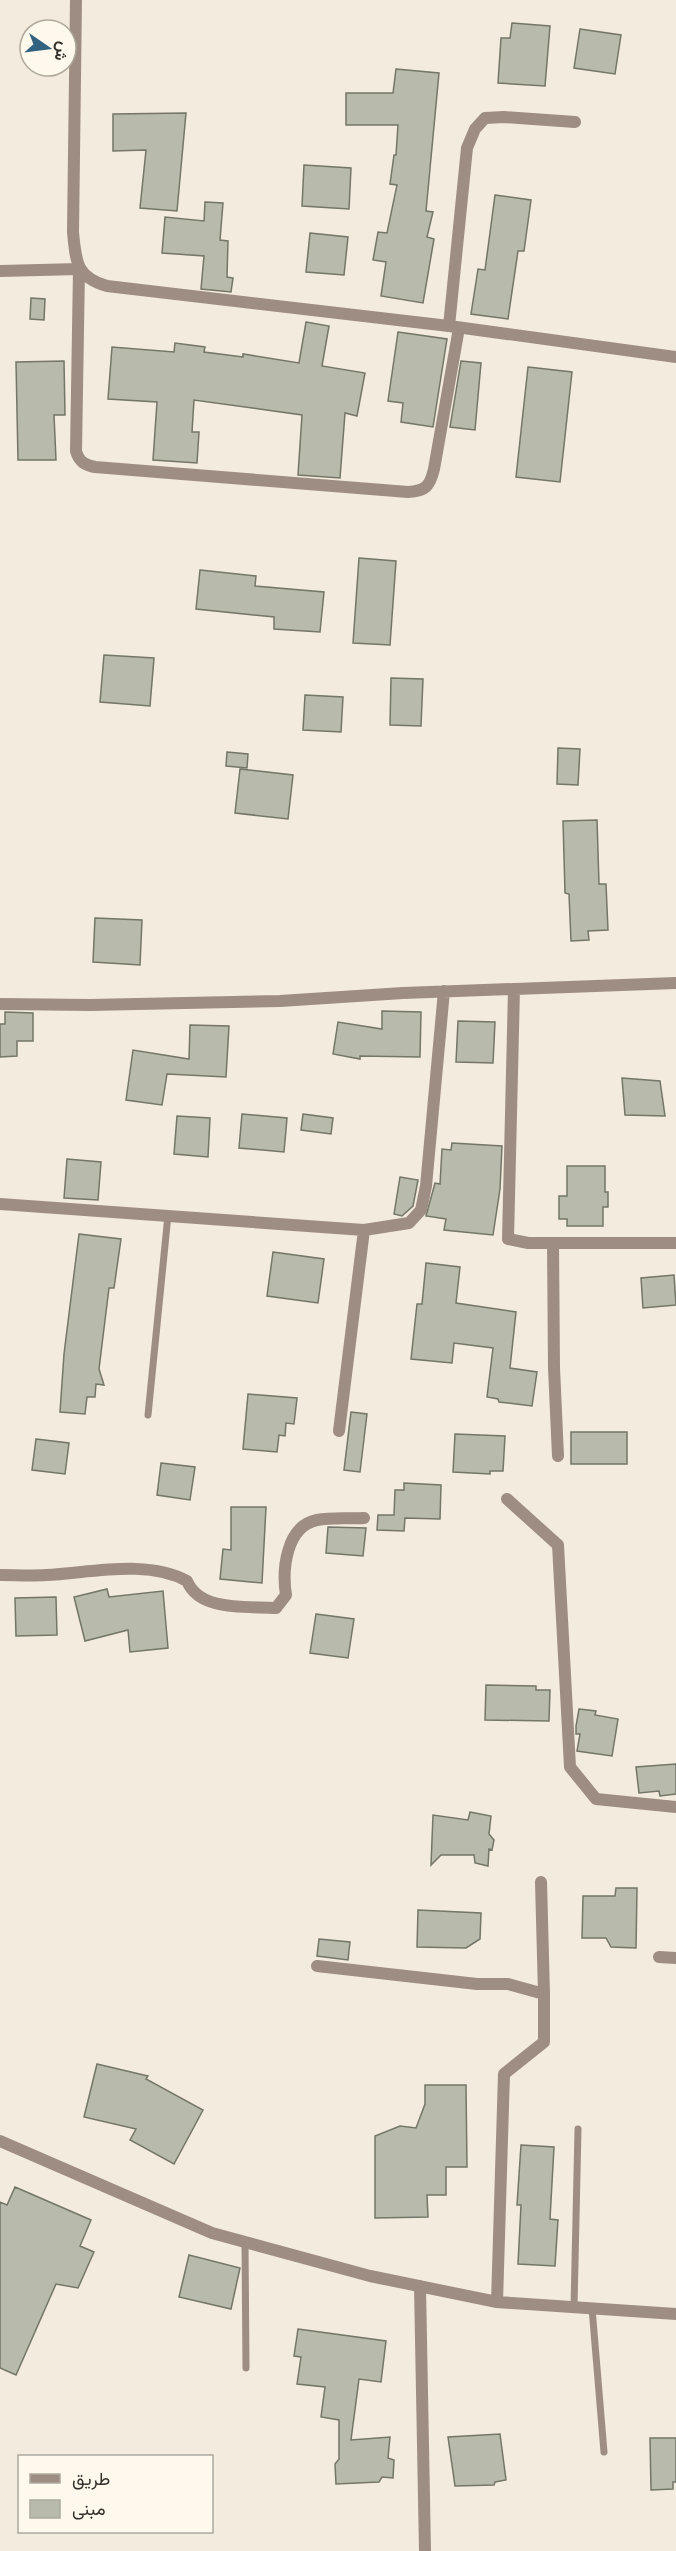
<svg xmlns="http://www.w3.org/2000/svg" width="676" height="2551" viewBox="0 0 676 2551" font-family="'Roboto Condensed',Vazirmatn,sans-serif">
<rect width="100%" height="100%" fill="#f3ebdd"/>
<!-- building -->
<path fill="#b8baac" stroke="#737668" stroke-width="1.5" d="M512,23L550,26L545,86L498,83L501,38H510Z
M580,29L621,35L615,74L574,68Z
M396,69L439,73L426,211L433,212L427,237L434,239L423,303L381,296L386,262L373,260L378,232L387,233L397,185L390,184L394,155H396L398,125H346V93H393Z
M186,113L177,211L140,208L146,150L113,151V114Z
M304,165L351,168L349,209L302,206Z
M495,195L531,200L524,251H518L508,319L471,314L478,269L485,270Z
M205,202L223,203L220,240L228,241L227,277L233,278L231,292L201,289L204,256L162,253L165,217L204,221Z
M310,233L348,237L344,275L306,272Z
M31,298L45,299L44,320L30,319Z
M306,322L329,326L322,366L365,373L357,416L345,413L340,478L298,475L302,415L194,400L192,432H199L197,463L153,460L157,402L108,399L112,347L174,352L175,343L205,347L204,352L243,357V354L299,363Z
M398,332L447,339L433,427L401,422L403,403L388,401Z
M64,361L65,415H54L56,460H18L16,362Z
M461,361L481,363L475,430L450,427Z
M528,367L572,372L560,482L516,477Z
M359,558L396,561L390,645L353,643Z
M200,570L256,576L255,586L324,592L320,632L274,629V617L196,609Z
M104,655L154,658L150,706L100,702Z
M391,678L423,679L421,726L390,725Z
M305,695L343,697L341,732L303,730Z
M558,748L580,749L578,785L557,784Z
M227,752L248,754L247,768L226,766Z
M240,769L293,775L288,819L235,813Z
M597,820L599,884H606L608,930L588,931L589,940L571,941L569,894L565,893L563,821Z
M95,918L142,920L140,965L93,962Z
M382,1011L421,1012L420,1057L360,1056V1059L333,1054L338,1022L382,1029Z
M5,1012L33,1013V1041H17V1056L0,1057V1024H5Z
M458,1021L495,1022L493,1063L456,1062Z
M190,1025L229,1026L226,1077L167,1074L162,1105L126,1100L133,1050L189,1059Z
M622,1078L660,1081L665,1116L625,1115Z
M242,1114L287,1118L284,1152L239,1148Z
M303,1114L333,1118L331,1134L301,1130Z
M177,1116L210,1118L208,1157L174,1154Z
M452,1143L502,1146L500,1189L493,1235L444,1230L446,1219L426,1216L435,1183L440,1184L442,1149L451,1150Z
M67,1159L101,1162L98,1200L64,1198Z
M567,1166H605V1192H608V1207H603V1226H567V1219H559V1196H567Z
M400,1177L418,1180L413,1206L402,1216L394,1214Z
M79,1234L121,1239L114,1288H109L99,1369L104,1385L96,1384L95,1397H87L85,1414L60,1412L64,1354Z
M273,1252L324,1259L318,1303L267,1296Z
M426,1263L460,1267L456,1303L516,1312L510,1368L537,1372L532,1406L499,1402L498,1399L487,1397L493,1348L454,1343L452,1363L411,1359L417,1304H422Z
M674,1275L676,1305L643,1308L641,1278Z
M248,1394L297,1398L294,1424L286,1423L285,1436L279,1435L277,1452L243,1449Z
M351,1412L367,1414L360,1472L344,1470Z
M571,1432H627V1464H571Z
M455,1434L505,1436L503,1471H490V1474L453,1472Z
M36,1439L69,1443L65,1474L32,1470Z
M161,1463L195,1467L190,1500L157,1495Z
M404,1483L441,1485L440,1519L405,1518L404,1531L377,1530L378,1515H394L395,1490H404Z
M231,1507H266L262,1583L220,1579L223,1549L231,1550Z
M328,1527L366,1528L363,1556L326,1553Z
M107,1589L109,1597L163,1591L168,1648L130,1652L128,1630L85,1641L74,1597Z
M56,1597L57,1635L16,1636L15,1598Z
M316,1614L354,1619L348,1658L310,1653Z
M486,1685L536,1686V1690H550L549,1721L485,1720Z
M579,1709L596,1711L595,1715L618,1719L612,1756L577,1751L580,1734H576V1726Z
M676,1764V1794L660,1796L659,1791L639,1793L636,1767Z
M470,1812L491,1816L489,1834L494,1840L492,1850L489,1849L488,1866L475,1863L474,1855H441L431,1865L433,1815L468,1820Z
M616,1888H637L636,1948L611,1947L606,1938H582L583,1896H615Z
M418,1910L481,1913L480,1939L466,1948L417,1947Z
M319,1939L350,1942L348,1960L317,1956Z
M97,2064L148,2076L146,2079L203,2110L174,2164L130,2140L136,2129L84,2117Z
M425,2085H466L467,2167H446V2195H427L428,2217L375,2218V2136L400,2126L416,2128L425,2104Z
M521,2145L554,2147L550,2219L558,2220L555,2266L518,2264L521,2205H517Z
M15,2187L91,2220L80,2246L94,2252L78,2288L56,2284L16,2375L0,2368V2202L7,2205Z
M189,2255L240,2268L231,2309L179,2297Z
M298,2329L386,2341L381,2382L359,2379L351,2440L390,2437L388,2458L394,2460L393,2478L382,2477L379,2482L336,2484L335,2464L339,2459V2420L321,2417L325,2387L297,2384L301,2357L294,2356Z
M500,2434L506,2480L495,2482L494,2485L455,2486L448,2437Z
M650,2438H676V2482H673V2489L651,2490Z"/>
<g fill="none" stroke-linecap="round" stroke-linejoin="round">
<!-- service -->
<path stroke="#9e8d82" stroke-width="7" d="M148,1415L168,1215
M245,2242L246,2368
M574,2307L578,2129
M592,2308L604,2452"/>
<!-- minor -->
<path stroke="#9e8d82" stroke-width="12" d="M0,271L79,269L76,451C79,462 85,465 95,467L408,492C426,491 430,486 434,469L459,328
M449,326L467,148L475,129L485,118L504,117L575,122
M514,989L508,1239L528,1243H553L554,1368L558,1456
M0,1004L90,1005L280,1001L403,993L676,983
M0,1204L364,1230L409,1223L421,1210L426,1186L444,991
M553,1243H676
M339,1431L364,1230
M507,1499L558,1545L570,1767L596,1799L676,1807
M0,1575C15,1575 31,1576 46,1575C90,1573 147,1559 187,1581C200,1612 247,1606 276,1608L286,1595C282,1570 286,1526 317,1520C332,1517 349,1519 364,1518
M541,1882L544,1994
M659,1957L676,1958
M317,1966L477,1984H508L544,1994V2042L504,2074L497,2302
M0,2141L212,2233L370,2276L497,2302L676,2314
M420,2286L425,2551"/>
<!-- tertiary -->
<path stroke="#9e8d82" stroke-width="12" d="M76,0L73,232C76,262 76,277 107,286L449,326L676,357"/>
</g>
<!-- legend -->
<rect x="18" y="2455" width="195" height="78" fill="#fff9ed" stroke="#ada99f" stroke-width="1.5"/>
<rect x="30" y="2474" width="30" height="9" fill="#9e8d82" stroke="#ada99f" stroke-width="1.5"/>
<text x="72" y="2485" font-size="18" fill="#33302b">طريق</text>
<rect x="30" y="2500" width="30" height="18" fill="#b8baac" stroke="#ada99f" stroke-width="1.5"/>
<text x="72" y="2515" font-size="18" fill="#33302b">مبنى</text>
<!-- north arrow -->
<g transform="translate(48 48) rotate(104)"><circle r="28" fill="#fff9ed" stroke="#ada99f" stroke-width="1.5"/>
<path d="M0-4.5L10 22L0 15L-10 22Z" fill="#316280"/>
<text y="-9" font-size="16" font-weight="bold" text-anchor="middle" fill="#33302b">ش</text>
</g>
</svg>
